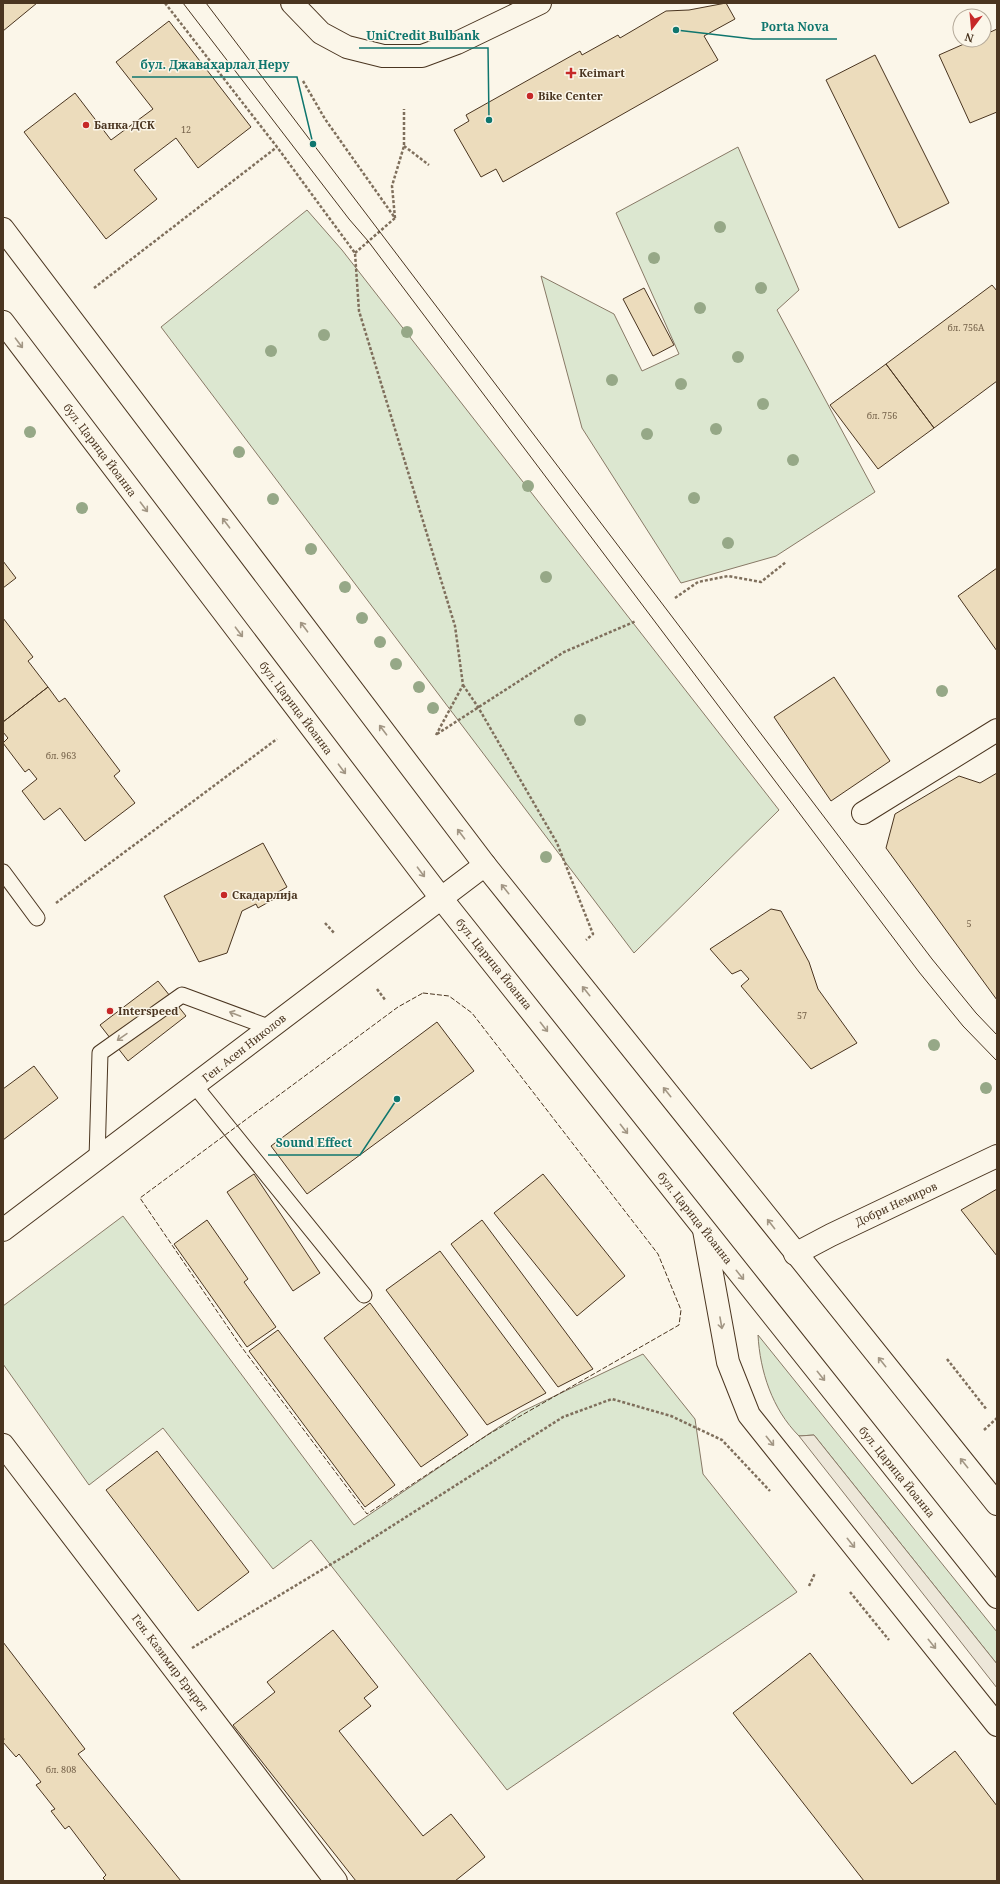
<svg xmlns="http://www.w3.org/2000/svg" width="1000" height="1884" viewBox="0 0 1000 1884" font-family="'Noto Serif',serif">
<rect width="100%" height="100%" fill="#fbf6e9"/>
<!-- green -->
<path fill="#dce7d0" stroke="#887966" d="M738,147L799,290L777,310L875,492L776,556L681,583L582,428L541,276L614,314L642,371L679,354L616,213Z
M307,210L342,250L779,810L634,953L161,327Z
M123,1216L354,1525L521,1412L643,1354L695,1419L703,1474L797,1592L507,1790L311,1540L273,1569L163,1428L89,1485L3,1364V1306Z
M758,1335L997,1632V1664L814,1435L799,1436C772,1409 760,1371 758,1335Z"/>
<!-- parking -->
<path fill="#ede7d9" stroke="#887966" d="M814,1435L997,1664V1688L799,1436Z"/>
<!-- building -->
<path fill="#ecdcbc" stroke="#4a3520" d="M3,3H37L3,31Z
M726,3L735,19L704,36L718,60L503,182L496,169L481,177L454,130L469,121L466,115L580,51L582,55L618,35L620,38L666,11L689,10Z
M169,21L251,127L198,168L176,138L134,170L157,199L106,239L24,132L75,93L111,140L153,109L116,62Z
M997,29V112L970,123L939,55L973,40H984V35Z
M875,55L949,203L899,228L826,80Z
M992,285L997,291V381L934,428L886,364Z
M644,288L674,345L653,356L623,299Z
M886,364L934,428L878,469L830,405Z
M3,561L16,578L3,588Z
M997,568V651L958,596Z
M3,618L33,657L28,661L48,687L3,722Z
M834,677L890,761L831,801L774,717Z
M48,687L59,702L65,698L120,771L114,776L135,803L85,841L60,808L44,820L22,791L37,779L29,769L25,772L3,743L8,738L3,732V722Z
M997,773V1000L886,848L895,814L959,776L980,783Z
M263,843L287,887L271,896L274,899L258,908L256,904L242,911L227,953L199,962L164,896Z
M771,909L781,911L809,962L818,989L857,1043L811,1069L741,986L749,979L741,970L732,974L710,949Z
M158,981L186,1016L128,1061L100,1025Z
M437,1022L474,1071L307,1194L271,1146Z
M34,1066L58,1098L3,1140V1089Z
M254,1174L320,1273L293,1291L227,1192Z
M543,1174L625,1276L577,1316L494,1213Z
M997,1189V1256L961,1210Z
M207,1220L248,1279L244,1282L276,1327L247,1347L174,1244Z
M482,1220L593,1369L558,1387L451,1244Z
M440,1251L546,1393L487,1425L386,1290Z
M370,1303L468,1435L421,1467L324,1338Z
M278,1330L395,1485L365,1507L249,1351Z
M157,1451L249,1572L198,1611L106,1490Z
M333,1630L378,1687L364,1698L371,1706L339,1731L423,1836L451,1814L485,1857L455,1881H356L233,1725L275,1692L267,1682Z
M3,1642L85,1749L78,1754L181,1881H106L103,1878L106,1875L69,1826L65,1829L51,1811L55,1809L36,1785L41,1782L19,1754L16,1757L3,1742L4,1739L3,1737Z
M810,1653L912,1784L955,1751L997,1806V1881H864L733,1713Z"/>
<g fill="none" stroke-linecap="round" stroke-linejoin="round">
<defs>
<path id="service" d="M3,872L37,918
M195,1086L364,1295
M97,1159L100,1053L182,995L271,1028"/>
<path id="minor" d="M863,813L997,730
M704,1230L728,1362L749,1415L997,1725
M795,1254L831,1235L997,1156
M3,1445L336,1881"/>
<path id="tertiary" d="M292,3L321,33L347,47L383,56H422L457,43L540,3
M3,1230L485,865"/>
<path id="primary" d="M3,229L485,865L997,1504
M3,322L441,898L997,1597"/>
</defs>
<!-- service casing -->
<use href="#service" stroke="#4a3520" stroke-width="17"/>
<!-- minor casing -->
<use href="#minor" stroke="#4a3520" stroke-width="24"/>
<!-- tertiary casing -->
<use href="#tertiary" stroke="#4a3520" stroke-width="24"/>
<!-- primary casing -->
<use href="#primary" stroke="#4a3520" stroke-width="24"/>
<!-- path -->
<path stroke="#7f6f5c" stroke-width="2.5" stroke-dasharray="3 2" stroke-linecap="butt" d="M165,3L277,147L355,253L359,311L455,626L463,685L436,735
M303,81L325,119L395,218
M404,146L429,165
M395,218L392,186L404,146V109
M355,253L395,218
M94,288L277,147
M675,598L698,582L728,576L761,582L786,562
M463,685L478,707L557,843L593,934L586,940
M437,734L564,652L636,621
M56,903L277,739
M325,923L335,934
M377,989L386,1001
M947,1359L987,1410
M984,1430L997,1418
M809,1586L815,1573
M850,1592L889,1640
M192,1648L348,1554L563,1417L612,1399L671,1416L722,1440L770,1491"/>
<!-- service -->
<use href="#service" stroke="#fbf6e9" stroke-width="15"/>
<!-- minor -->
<use href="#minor" stroke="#fbf6e9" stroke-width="22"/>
<!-- tertiary -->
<use href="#tertiary" stroke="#fbf6e9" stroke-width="22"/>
<!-- primary -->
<use href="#primary" stroke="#fbf6e9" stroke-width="22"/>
<!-- tram -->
<path stroke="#4a3520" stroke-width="1" d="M183,3L349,219L368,241L919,972L963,1026L997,1061
M206,3L932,959L976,1013L997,1035"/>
<!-- fence -->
<path stroke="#4a3520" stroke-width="1" stroke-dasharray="5 2" stroke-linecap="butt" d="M423,993L449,996L472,1013L658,1254L681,1310L679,1325L489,1434L367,1514L240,1345L140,1198L398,1007Z"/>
</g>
<!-- trees -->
<g fill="#96a887">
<circle cx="720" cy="227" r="6"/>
<circle cx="654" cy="258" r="6"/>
<circle cx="761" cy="288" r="6"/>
<circle cx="700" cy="308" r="6"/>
<circle cx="407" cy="332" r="6"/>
<circle cx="324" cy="335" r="6"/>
<circle cx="271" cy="351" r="6"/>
<circle cx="738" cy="357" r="6"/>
<circle cx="612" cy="380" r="6"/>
<circle cx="681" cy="384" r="6"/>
<circle cx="763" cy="404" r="6"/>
<circle cx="716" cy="429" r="6"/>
<circle cx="30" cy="432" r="6"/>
<circle cx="647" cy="434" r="6"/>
<circle cx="239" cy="452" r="6"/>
<circle cx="793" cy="460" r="6"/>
<circle cx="528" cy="486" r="6"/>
<circle cx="694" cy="498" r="6"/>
<circle cx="273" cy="499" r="6"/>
<circle cx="82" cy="508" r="6"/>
<circle cx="728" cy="543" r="6"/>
<circle cx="311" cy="549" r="6"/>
<circle cx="546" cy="577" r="6"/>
<circle cx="345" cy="587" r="6"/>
<circle cx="362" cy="618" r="6"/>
<circle cx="380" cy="642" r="6"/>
<circle cx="396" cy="664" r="6"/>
<circle cx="419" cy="687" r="6"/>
<circle cx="942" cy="691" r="6"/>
<circle cx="433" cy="708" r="6"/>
<circle cx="580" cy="720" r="6"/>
<circle cx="546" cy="857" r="6"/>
<circle cx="934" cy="1045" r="6"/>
<circle cx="986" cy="1088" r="6"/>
</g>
<!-- one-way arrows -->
<defs><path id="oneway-shaft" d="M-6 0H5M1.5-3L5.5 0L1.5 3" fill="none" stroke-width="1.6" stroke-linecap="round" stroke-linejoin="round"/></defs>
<g stroke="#a29684">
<use href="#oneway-shaft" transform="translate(19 343) rotate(53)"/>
<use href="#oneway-shaft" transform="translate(144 507) rotate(53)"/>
<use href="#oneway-shaft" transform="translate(226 523) rotate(-127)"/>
<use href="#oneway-shaft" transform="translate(304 627) rotate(-127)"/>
<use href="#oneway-shaft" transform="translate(239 632) rotate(53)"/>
<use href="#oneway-shaft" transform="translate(383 730) rotate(-127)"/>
<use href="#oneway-shaft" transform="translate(342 769) rotate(53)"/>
<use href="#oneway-shaft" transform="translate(461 834) rotate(-127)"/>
<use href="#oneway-shaft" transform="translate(421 872) rotate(53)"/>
<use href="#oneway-shaft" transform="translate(505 889) rotate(-129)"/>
<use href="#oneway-shaft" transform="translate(586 991) rotate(-129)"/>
<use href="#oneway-shaft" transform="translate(235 1014) rotate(-159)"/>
<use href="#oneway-shaft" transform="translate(544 1027) rotate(52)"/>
<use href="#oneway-shaft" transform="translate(122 1037) rotate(145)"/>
<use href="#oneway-shaft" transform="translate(667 1092) rotate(-129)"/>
<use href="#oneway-shaft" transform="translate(624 1129) rotate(52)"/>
<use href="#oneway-shaft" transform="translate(771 1224) rotate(-128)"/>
<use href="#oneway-shaft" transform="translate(740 1275) rotate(51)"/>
<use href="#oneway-shaft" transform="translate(721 1323) rotate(80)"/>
<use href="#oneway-shaft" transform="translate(882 1362) rotate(-129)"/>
<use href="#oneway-shaft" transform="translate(821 1376) rotate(51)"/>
<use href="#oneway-shaft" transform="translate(770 1441) rotate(51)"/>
<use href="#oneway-shaft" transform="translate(964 1463) rotate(-129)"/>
<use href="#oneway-shaft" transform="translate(851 1543) rotate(51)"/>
<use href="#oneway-shaft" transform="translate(932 1644) rotate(51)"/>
</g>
<!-- markers -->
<g fill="#c62828" stroke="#fbf6e9" stroke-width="1.5">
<path d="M569 67h4v4h4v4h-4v4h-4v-4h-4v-4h4z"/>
<circle cx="530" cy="96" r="4"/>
<circle cx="86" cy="125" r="4"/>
<circle cx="224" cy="895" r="4"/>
<circle cx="110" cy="1011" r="4"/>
</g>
<g text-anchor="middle" stroke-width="3" stroke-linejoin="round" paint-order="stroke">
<!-- number labels -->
<g font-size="9" fill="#725f47">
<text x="186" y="133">12</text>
<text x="966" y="331">бл. 756А</text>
<text x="882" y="419">бл. 756</text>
<text x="61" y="759">бл. 963</text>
<text x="969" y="927">5</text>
<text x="802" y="1019">57</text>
<text x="61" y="1773">бл. 808</text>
</g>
<!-- poi labels -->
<g font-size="11" font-weight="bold" fill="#4a3520" stroke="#fbf6e9" text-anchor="start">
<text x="579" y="77">Keimart</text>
<text x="538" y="100">Bike Center</text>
<text x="94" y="129">Банка ДСК</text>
<text x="232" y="899">Скадарлиjа</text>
<text x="118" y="1015">Interspeed</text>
</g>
<!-- street labels -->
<g font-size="11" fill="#4a3520" stroke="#fbf6e9">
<text transform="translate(100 450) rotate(53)" y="4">бул. Царица Йоанна</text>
<text transform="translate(296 708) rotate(53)" y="4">бул. Царица Йоанна</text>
<text transform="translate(494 964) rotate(51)" y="4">бул. Царица Йоанна</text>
<text transform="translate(244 1048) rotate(-38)" y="4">Ген. Асен Николов</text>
<text transform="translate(896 1204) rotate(-25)" y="4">Добри Немиров</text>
<text transform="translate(695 1218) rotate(52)" y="4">бул. Царица Йоанна</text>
<text transform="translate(897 1472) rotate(51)" y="4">бул. Царица Йоанна</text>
<text transform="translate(170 1663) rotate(53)" y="4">Ген. Казимир Ернрот</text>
</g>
</g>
<!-- callouts -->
<path fill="none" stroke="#0f766e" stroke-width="1.5" d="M676 30L753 39H837M489 120L488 48H359M313 144L297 77H132M397 1099L360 1155H268"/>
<g fill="#0f766e" stroke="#fbf6e9" stroke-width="1.5">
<circle cx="676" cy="30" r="4"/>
<circle cx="489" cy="120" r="4"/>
<circle cx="313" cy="144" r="4"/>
<circle cx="397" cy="1099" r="4"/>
</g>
<g font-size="12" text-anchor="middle" font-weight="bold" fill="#0f766e" stroke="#fbf6e9" stroke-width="3" stroke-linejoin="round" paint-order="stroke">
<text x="795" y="31">Porta Nova</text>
<text x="423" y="40">UniCredit Bulbank</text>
<text x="215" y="69">бул. Джавахарлал Неру</text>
<text x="314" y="1147">Sound Effect</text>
</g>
<!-- border -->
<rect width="1000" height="1884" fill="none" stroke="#4a3520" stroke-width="8"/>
<!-- north arrow -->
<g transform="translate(972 28) rotate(196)"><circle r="19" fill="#fbf6e9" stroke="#b4a999"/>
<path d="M0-3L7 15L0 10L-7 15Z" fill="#c62828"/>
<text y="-6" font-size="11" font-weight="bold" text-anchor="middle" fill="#4a3520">N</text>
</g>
</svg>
